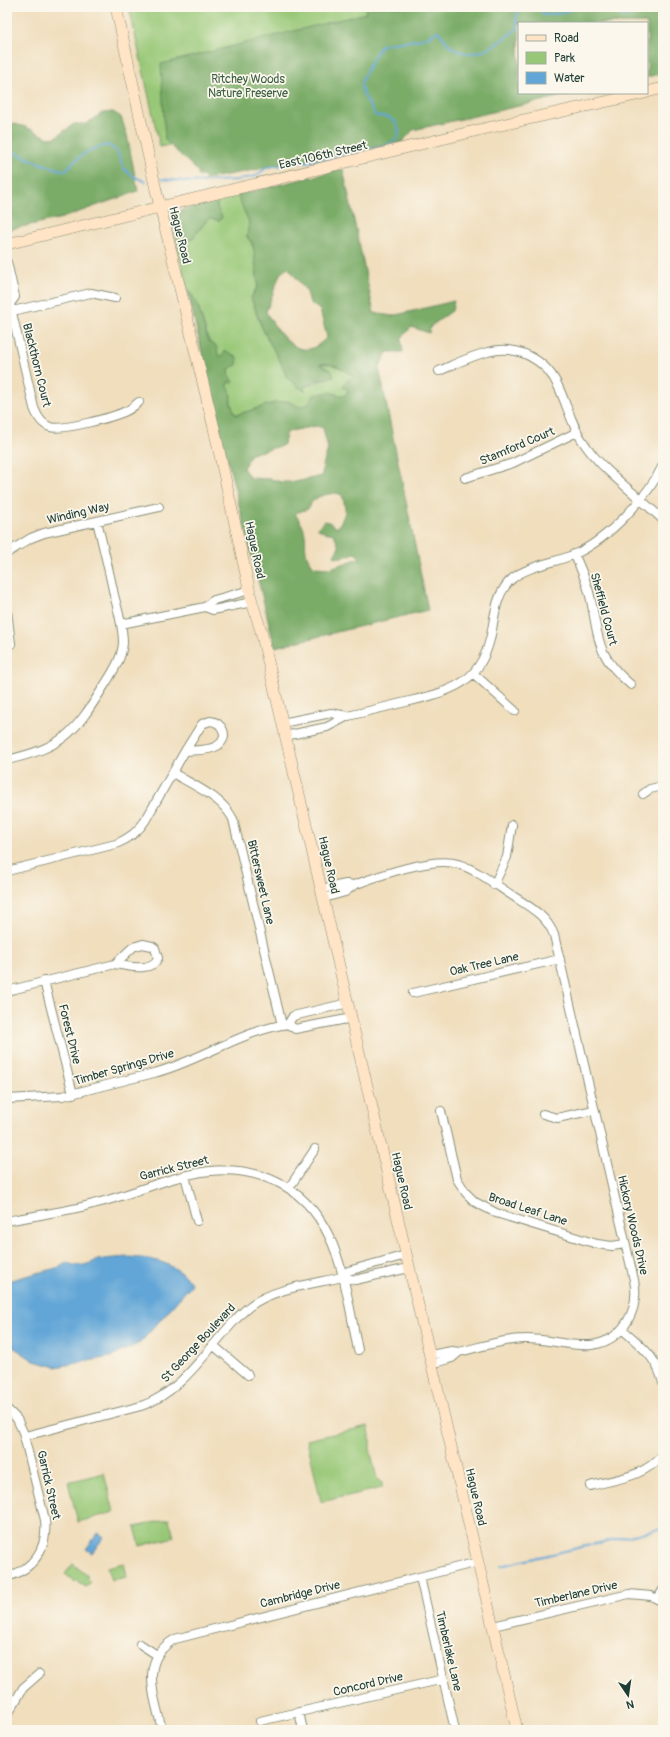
<svg xmlns="http://www.w3.org/2000/svg" width="670" height="1737" viewBox="0 0 670 1737" font-family="Pangolin,sans-serif">
<rect width="100%" height="100%" fill="#fbf7ec"/>
<filter id="ink" filterUnits="userSpaceOnUse"><feTurbulence type="fractalNoise" baseFrequency=".025" numOctaves="2"/><feDisplacementMap in="SourceGraphic" scale="8" xChannelSelector="R" yChannelSelector="G"/><feConvolveMatrix kernelMatrix="1 2 1 2 8 2 1 2 1" color-interpolation-filters="sRGB"/></filter>
<filter id="wash" filterUnits="userSpaceOnUse"><feTurbulence type="fractalNoise" baseFrequency=".012" numOctaves="4" result="noise"/><feDisplacementMap in="SourceGraphic" scale="16" xChannelSelector="R" yChannelSelector="G"/><feGaussianBlur stdDeviation="0.9" result="paint"/><feColorMatrix in="noise" values="0 0 0 0 0 0 0 0 0 0 0 0 0 0 0 0 0 1.4 0 .05"/><feComposite in="paint" operator="in"/></filter>
<g filter="url(#wash)">
<rect width="100%" height="100%" fill="#f0debd"/>
<!-- green -->
<path fill="#98c877" stroke="#5c8256" d="M129,7H663L647,23H519V93H571L199,177L191,140L160,147Z
M237,195L249,222L247,237C258,248 256,271 258,286L252,295L257,317L264,332L281,363L287,378L305,391L304,387L334,376L319,364C332,362 345,369 355,377L342,387L349,389L344,397L329,392L307,405L299,407L288,401L274,403L236,415C232,408 230,402 231,394L227,387L228,382L233,383L228,373L230,368L222,357L218,355L214,346L209,341L197,303L187,288L173,227L172,216L177,211L182,210L180,216L173,224L180,244L193,238L206,221L211,218L219,221L222,217L217,208V201Z
M368,1426L370,1435V1449L377,1479L382,1483V1488L321,1502L307,1440Z
M104,1473L114,1512L78,1522L68,1482Z
M169,1519L174,1537L140,1546L135,1527Z
M124,1563L127,1577L111,1580L107,1567Z
M73,1564L89,1577L87,1579L91,1582L86,1587L77,1580L75,1582L65,1574Z"/>
<!-- forest -->
<path fill="#7aac68" stroke="#4c744e" fill-rule="evenodd" d="M365,7H663V73L647,77V23H519V93H576L413,130L402,142L206,179L165,140L161,64L366,13Z
M113,112L121,117L127,135L138,191L62,218L7,230V122L26,127L49,138L56,137L74,124H86L102,113Z
M343,169L374,313L392,316L454,301L452,311L431,326L429,333L411,327L401,339L403,352H387L379,368L428,610L275,647L219,426L187,288L197,303L208,341L217,347L218,355L222,357L225,351L232,354L238,358L237,365L230,368L228,373L233,383L228,382L227,386L230,389L231,404L236,415L274,403L288,401L299,407L307,405L314,395L329,392L344,396L349,390L342,387L347,380L354,377C345,370 332,361 320,364L331,370L334,376L315,381L304,387L305,392L287,378L281,363L264,332L251,298L258,286L254,251L252,242L247,237L249,222L237,195ZM288,267L307,292L310,303L320,310L327,337C324,340 319,345 315,347C293,358 275,327 266,312L280,274ZM317,426L323,428L328,449L323,465L322,476L295,482H281L271,479L250,478L243,468L251,454L281,446L284,444L286,434L290,431ZM336,493L342,495C347,511 346,514 337,528L329,522L325,521L317,528L324,532L334,534L339,547L334,556C341,560 349,555 355,553L360,558L330,568L315,567C300,553 309,543 303,527C301,522 297,518 295,513L308,509C313,496 322,495 336,493Z
M217,201V208L222,217L219,221L211,218L206,221L193,238L180,244L173,224L180,216L182,210Z"/>
<!-- water -->
<path fill="#62a6d7" stroke="#407286" d="M127,1257C153,1258 175,1262 192,1284L140,1343L110,1357L56,1367L34,1361L7,1343V1281L60,1267L67,1262C77,1269 88,1264 98,1260C107,1258 118,1258 127,1257Z
M98,1533L104,1537L92,1553L86,1549Z"/>
<g fill="none" stroke-linecap="round" stroke-linejoin="round">
<!-- stream -->
<path stroke="#62a6d7" stroke-width="2" d="M536,7L545,15L563,13L572,9L573,7
M608,7L623,16L633,14L638,7
M7,151H11L42,164L65,171C79,156 87,149 108,145L117,151L124,169L133,176L146,182
M161,179L192,182L238,180L256,176L267,167L327,159L384,147L397,139L399,133L397,124L393,120L388,117L376,116C371,108 361,94 361,84C362,78 377,50 382,45C395,42 408,42 421,39C429,38 433,33 438,31C443,36 447,45 453,48C477,63 500,42 518,28L516,20L519,7
M501,1566L663,1528"/>
</g>
</g>
<g filter="url(#ink)">
<g fill="none" stroke-linecap="round" stroke-linejoin="round">
<defs>
<path id="street" d="M7,262L15,297L10,304L7,301
M10,304L34,408C37,416 41,424 50,427C62,431 114,417 126,411C131,409 135,405 139,402
M8,312L91,293L115,298
M439,371C455,364 471,356 488,352C518,344 547,360 559,388C568,408 573,429 586,446C604,472 640,497 663,520
M465,478L513,463L577,432
M7,553L31,538L44,533L159,507
M574,554C580,566 585,579 589,592C600,635 592,652 631,685
M250,590L214,600L205,607L213,610L252,602
M7,610L11,644
M121,624L205,607
M474,674L515,711
M348,716C369,711 390,706 410,701C456,690 483,681 492,630C495,612 497,591 513,578C530,565 555,563 575,554C607,540 648,497 663,465
M210,721C223,722 230,738 217,746C209,751 195,750 185,751L202,724Z
M282,723L331,713L348,716L327,727L285,736
M7,760C63,747 74,734 104,686C112,673 122,659 123,643C123,626 118,610 114,595C109,570 103,546 97,521
M173,773C194,786 221,796 233,819L282,1025
M643,794L650,789L663,786
M7,871L116,844C128,839 138,832 145,821L185,751
M354,885C378,876 433,856 458,864C477,870 496,885 513,896C530,907 547,916 554,935L634,1280C637,1295 635,1309 627,1322C601,1362 561,1338 525,1339C503,1339 481,1347 459,1352
M494,885L507,857L512,825
M322,889L346,884L354,885L345,892L324,898
M143,944L152,946L155,948L158,958C151,973 128,966 115,964L133,947Z
M44,981L73,1094
M7,991L115,964
M413,993L560,959
M348,1003L293,1016L288,1024L295,1029L352,1018
M7,1099L63,1096L154,1073C200,1061 240,1031 288,1024
M441,1111L457,1179L466,1193L475,1202L496,1213L597,1244L612,1246L625,1244
M543,1114L557,1118L594,1110
M185,1176L197,1221
M289,1188L315,1149
M7,1221C36,1215 65,1212 93,1204C156,1189 212,1151 277,1182C300,1193 318,1213 329,1236C344,1266 351,1316 358,1350
M406,1255L348,1271L342,1277L355,1280L409,1268
M622,1329C641,1346 657,1357 663,1383
M213,1345L248,1375
M430,1355L452,1351L459,1352L452,1358L432,1364
M7,1409L17,1419L23,1432L45,1520C48,1548 34,1569 7,1577
M25,1436L141,1406C178,1394 203,1356 228,1328C235,1320 242,1312 250,1306C274,1288 313,1284 342,1277
M590,1486C617,1479 645,1477 663,1454
M420,1577L455,1730
M658,1598L663,1590
M493,1626L629,1594L651,1596L663,1602
M140,1644L157,1655
M299,1712L303,1730
M7,1716L23,1688L39,1674
M260,1721L444,1679
M162,1730C155,1697 138,1660 175,1639L478,1562"/>
<path id="secondary" d="M116,7L156,190L214,428L252,602L261,631L517,1730
M647,92L663,88
M7,244L483,129L645,93"/>
</defs>
<!-- street casing -->
<use href="#street" stroke="#888e78" stroke-width="10"/>
<!-- secondary casing -->
<use href="#secondary" stroke="#888e78" stroke-width="12"/>
<!-- street -->
<use href="#street" stroke="#fff" stroke-width="8"/>
<!-- secondary -->
<use href="#secondary" stroke="#ffe4c6" stroke-width="11"/>
</g>
</g>
<g text-anchor="middle" stroke-width="3.5" stroke-linejoin="round" paint-order="stroke">
<!-- park labels -->
<g font-size="12" fill="#3d6045" stroke="#fbf7ec">
<text x="248" y="83">Ritchey Woods<tspan x="248" dy="14">Nature Preserve</tspan></text>
</g>
<!-- street labels -->
<g font-size="12" fill="#1f3d34" stroke="#fbf7ec">
<text transform="translate(323 155) rotate(-13)" y="4">East 106th Street</text>
<text transform="translate(180 235) rotate(76)" y="4">Hague Road</text>
<text transform="translate(37 365) rotate(76)" y="4">Blackthorn Court</text>
<text transform="translate(517 446) rotate(-23)" y="4">Stamford Court</text>
<text transform="translate(78 513) rotate(-13)" y="4">Winding Way</text>
<text transform="translate(255 550) rotate(78)" y="4">Hague Road</text>
<text transform="translate(604 609) rotate(75)" y="4">Sheffield Court</text>
<text transform="translate(329 865) rotate(77)" y="4">Hague Road</text>
<text transform="translate(261 882) rotate(77)" y="4">Bittersweet Lane</text>
<text transform="translate(484 964) rotate(-13)" y="4">Oak Tree Lane</text>
<text transform="translate(70 1034) rotate(76)" y="4">Forest Drive</text>
<text transform="translate(124 1067) rotate(-16)" y="4">Timber Springs Drive</text>
<text transform="translate(174 1168) rotate(-14)" y="4">Garrick Street</text>
<text transform="translate(402 1181) rotate(77)" y="4">Hague Road</text>
<text transform="translate(528 1209) rotate(18)" y="4">Broad Leaf Lane</text>
<text transform="translate(633 1225) rotate(77)" y="4">Hickory Woods Drive</text>
<text transform="translate(198 1343) rotate(-47)" y="4">St George Boulevard</text>
<text transform="translate(49 1485) rotate(77)" y="4">Garrick Street</text>
<text transform="translate(476 1497) rotate(77)" y="4">Hague Road</text>
<text transform="translate(300 1594) rotate(-14)" y="4">Cambridge Drive</text>
<text transform="translate(576 1594) rotate(-13)" y="4">Timberlane Drive</text>
<text transform="translate(449 1651) rotate(77)" y="4">Timberlake Lane</text>
<text transform="translate(368 1684) rotate(-13)" y="4">Concord Drive</text>
</g>
</g>
<!-- margin -->
<rect width="670" height="1737" fill="none" stroke="#fbf7ec" stroke-width="24"/>
<!-- legend -->
<rect x="518" y="22" width="130" height="72" fill="#fbf7ec" stroke="#a3ada2"/>
<rect x="526" y="35" width="20" height="6" fill="#ffe4c6" stroke="#a3ada2"/>
<text x="554" y="42" font-size="12" fill="#1f3d34">Road</text>
<rect x="526" y="52" width="20" height="12" fill="#98c877" stroke="#a3ada2"/>
<text x="554" y="62" font-size="12" fill="#1f3d34">Park</text>
<rect x="526" y="72" width="20" height="12" fill="#62a6d7" stroke="#a3ada2"/>
<text x="554" y="82" font-size="12" fill="#1f3d34">Water</text>
<!-- north arrow -->
<g transform="translate(628 1695) rotate(167)" stroke="#fbf7ec" stroke-width="3" paint-order="stroke">
<path d="M0-3L7 15L0 10L-7 15Z" fill="#1f3d34"/>
<text y="-6" font-size="11" font-weight="bold" text-anchor="middle" fill="#1f3d34">N</text>
</g>
</svg>
